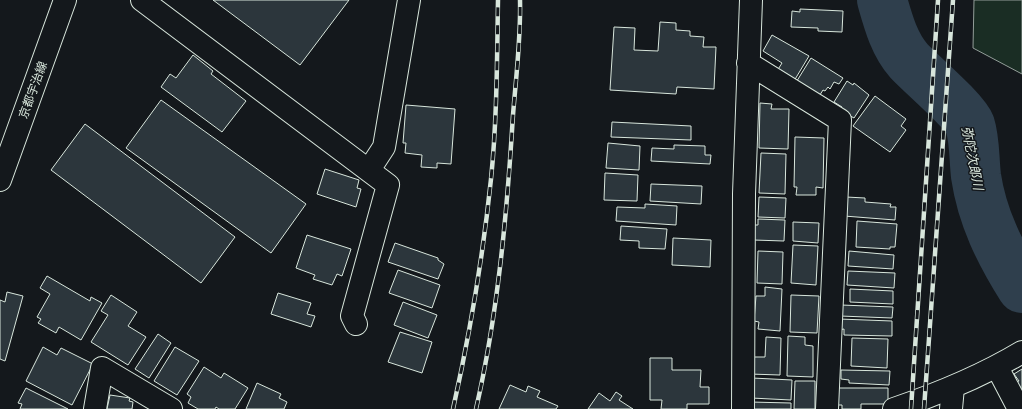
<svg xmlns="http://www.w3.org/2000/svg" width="1022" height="409" viewBox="0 0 1022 409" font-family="'Sofia Sans Condensed','Noto Sans JP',sans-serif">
<rect width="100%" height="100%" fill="#14181c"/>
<!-- green -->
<path fill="#1a2d24" stroke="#939e99" d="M974,0H1022V74L973,48Z"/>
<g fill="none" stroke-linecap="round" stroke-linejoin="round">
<!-- river -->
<path stroke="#2f3f4d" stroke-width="50" d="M882,0C888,21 894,44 909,61C922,75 964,110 970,125C975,141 974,159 976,176C982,217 1000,253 1022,288"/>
</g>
<!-- building -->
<path fill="#2c363c" stroke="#d8e6dc" d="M213,0H349L300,65Z
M800,9L843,11L842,32L818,31V28L791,27L792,11L800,12Z
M660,22L676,23V30L690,31V36L704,37L703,47H716L714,89L677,87L676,94L610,90L614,27L635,28L634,50L658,51Z
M772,35L809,56L794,81L777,71L782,63L763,51Z
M193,55L213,71L211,74L246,101L222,132L161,87L170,74L176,78Z
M811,58L843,78L839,84L834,82L830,89L828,87L825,91L823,90L818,98L795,84Z
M847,81L853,85L854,83L869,95L854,118L840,110L842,107L834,102Z
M875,96L906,119L901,126L906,130L890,152L853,126Z
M161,100L306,204L271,253L126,148Z
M760,103L772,104L771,109H789L788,149L759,148Z
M406,105L455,109L451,164L437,163V168L421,167L422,155L405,153L406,143H403Z
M612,122L691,126V140L611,137Z
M85,124L235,237L201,283L51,170Z
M795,137L824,138L823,188L816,187V195H796L797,187H794Z
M608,143L640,146L639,170L606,168Z
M674,145L705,146V155H711L710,164L651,161L652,148L674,149Z
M761,153L786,154L785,194L759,193Z
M325,169L359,180L357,188L361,189L356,207L317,194Z
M605,173L638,175L637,201L604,200Z
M651,184L702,186L701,204L650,201Z
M759,197L786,198L785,218L758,217Z
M846,197L865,198V202L891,204L890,207H896L895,220L844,216Z
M645,204L677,206L676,225L616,221L617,207L645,208Z
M758,219L785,220L784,241L753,240V225H758Z
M857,221L897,224L895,247H890V249L856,247Z
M793,222L819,223L818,243L793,241Z
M621,226L667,229L665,249L639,248V241L620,240Z
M307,235L351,249L342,276L337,274L332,285L313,279L315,275L296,268Z
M673,238L711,240L710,267L672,265Z
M395,243L438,258V260L444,264L438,279L388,262Z
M793,245L818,246L816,285L791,283Z
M758,251L783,252L782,284L757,283Z
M849,251L894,255L893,269L848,266Z
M398,270L440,285L432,308L389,293Z
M848,271L895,273L894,288L847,285Z
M47,276L90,301L91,297L102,303L81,340L59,327L56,333L38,323L41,319L37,317L50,294L40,288Z
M765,287L782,289L780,331L758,329L759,322L754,321L756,296H765Z
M850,289L893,291V304L850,302Z
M7,292L23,296L5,361L0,359V300L5,302Z
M278,293L311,303L307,314L315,316L311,327L271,314Z
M111,295L137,312L128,326L146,337L128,365L91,342L108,315L101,311Z
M791,295L819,296L817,333L790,332Z
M403,302L437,315L428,338L394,325Z
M841,305L893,307L892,318L840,316Z
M839,319L892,321V336L844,335V329L839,330Z
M400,332L432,342L422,373L388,362Z
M158,334L171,343L149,378L135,369Z
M788,336L805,337V345L813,346V377L787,376Z
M766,337L781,338L780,375L749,374L750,357H765Z
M852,338L888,339L887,368L851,366Z
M43,347L57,355L61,348L93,364L72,405L26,381Z
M175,347L199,361L177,395L154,381Z
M650,358H672V370H701L700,387H709V404H687V409H661L662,400H650Z
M204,367L221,378L224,373L248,388L235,409H219L216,407L215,409H198L188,403L191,397L187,394Z
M1022,369V391L1016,382L1019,381L1014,374Z
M841,370L890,371L889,385L849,383V380L841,379Z
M752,378L792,380L791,400L751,398Z
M795,381H815V409H794Z
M257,383L281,394L279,398L287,402L284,409H246Z
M510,385L526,392L528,386L540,391L537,397L558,406L556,409H499Z
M26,388L68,409H20L22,404L18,403Z
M838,388H888V404H861V409H842V405H838Z
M616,392L622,396L619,400L633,409H588L599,393L610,401Z
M110,395L130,398L129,401L133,402L132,409H107Z
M750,402L791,403V409H749Z"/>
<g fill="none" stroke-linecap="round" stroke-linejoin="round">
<defs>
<path id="minor" d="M142,0L388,185L352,316L356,324
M748,63L840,120L827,409
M369,170L384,147L409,0
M997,367L1019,409
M95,409L102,368L171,409
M743,409L744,194L751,0
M894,409C938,394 982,376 1022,352
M951,409L953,387"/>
<path id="major" d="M0,180L65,0"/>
</defs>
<!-- minor casing -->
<use href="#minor" stroke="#d8e6dc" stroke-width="24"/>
<!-- major casing -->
<use href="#major" stroke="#d8e6dc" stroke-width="24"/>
<!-- minor -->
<use href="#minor" stroke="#14181c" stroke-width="22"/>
<!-- major -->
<use href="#major" stroke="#14181c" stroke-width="22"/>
<defs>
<path id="rail" d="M453,409C470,333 483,256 491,179C497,120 497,59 498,0
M476,409C498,313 507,213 513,115C516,77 521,38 520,0
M911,409L938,0
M924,409L953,0"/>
</defs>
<!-- rail casing -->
<use href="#rail" stroke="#d8e6dc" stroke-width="4.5"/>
<!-- rail -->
<use href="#rail" stroke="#14181c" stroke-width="3" stroke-dasharray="9" stroke-linecap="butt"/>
</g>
<g text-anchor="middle" stroke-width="3" stroke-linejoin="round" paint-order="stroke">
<!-- street labels -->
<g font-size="12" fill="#d8e6dc" stroke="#14181c">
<text transform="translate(33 90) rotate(-70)" y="4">京都宇治線</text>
</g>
<!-- water labels -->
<g font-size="13" font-style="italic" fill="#d8e6dc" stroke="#14181c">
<text transform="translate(973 158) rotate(79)" y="5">弥陀次郎川</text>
</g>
</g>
</svg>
